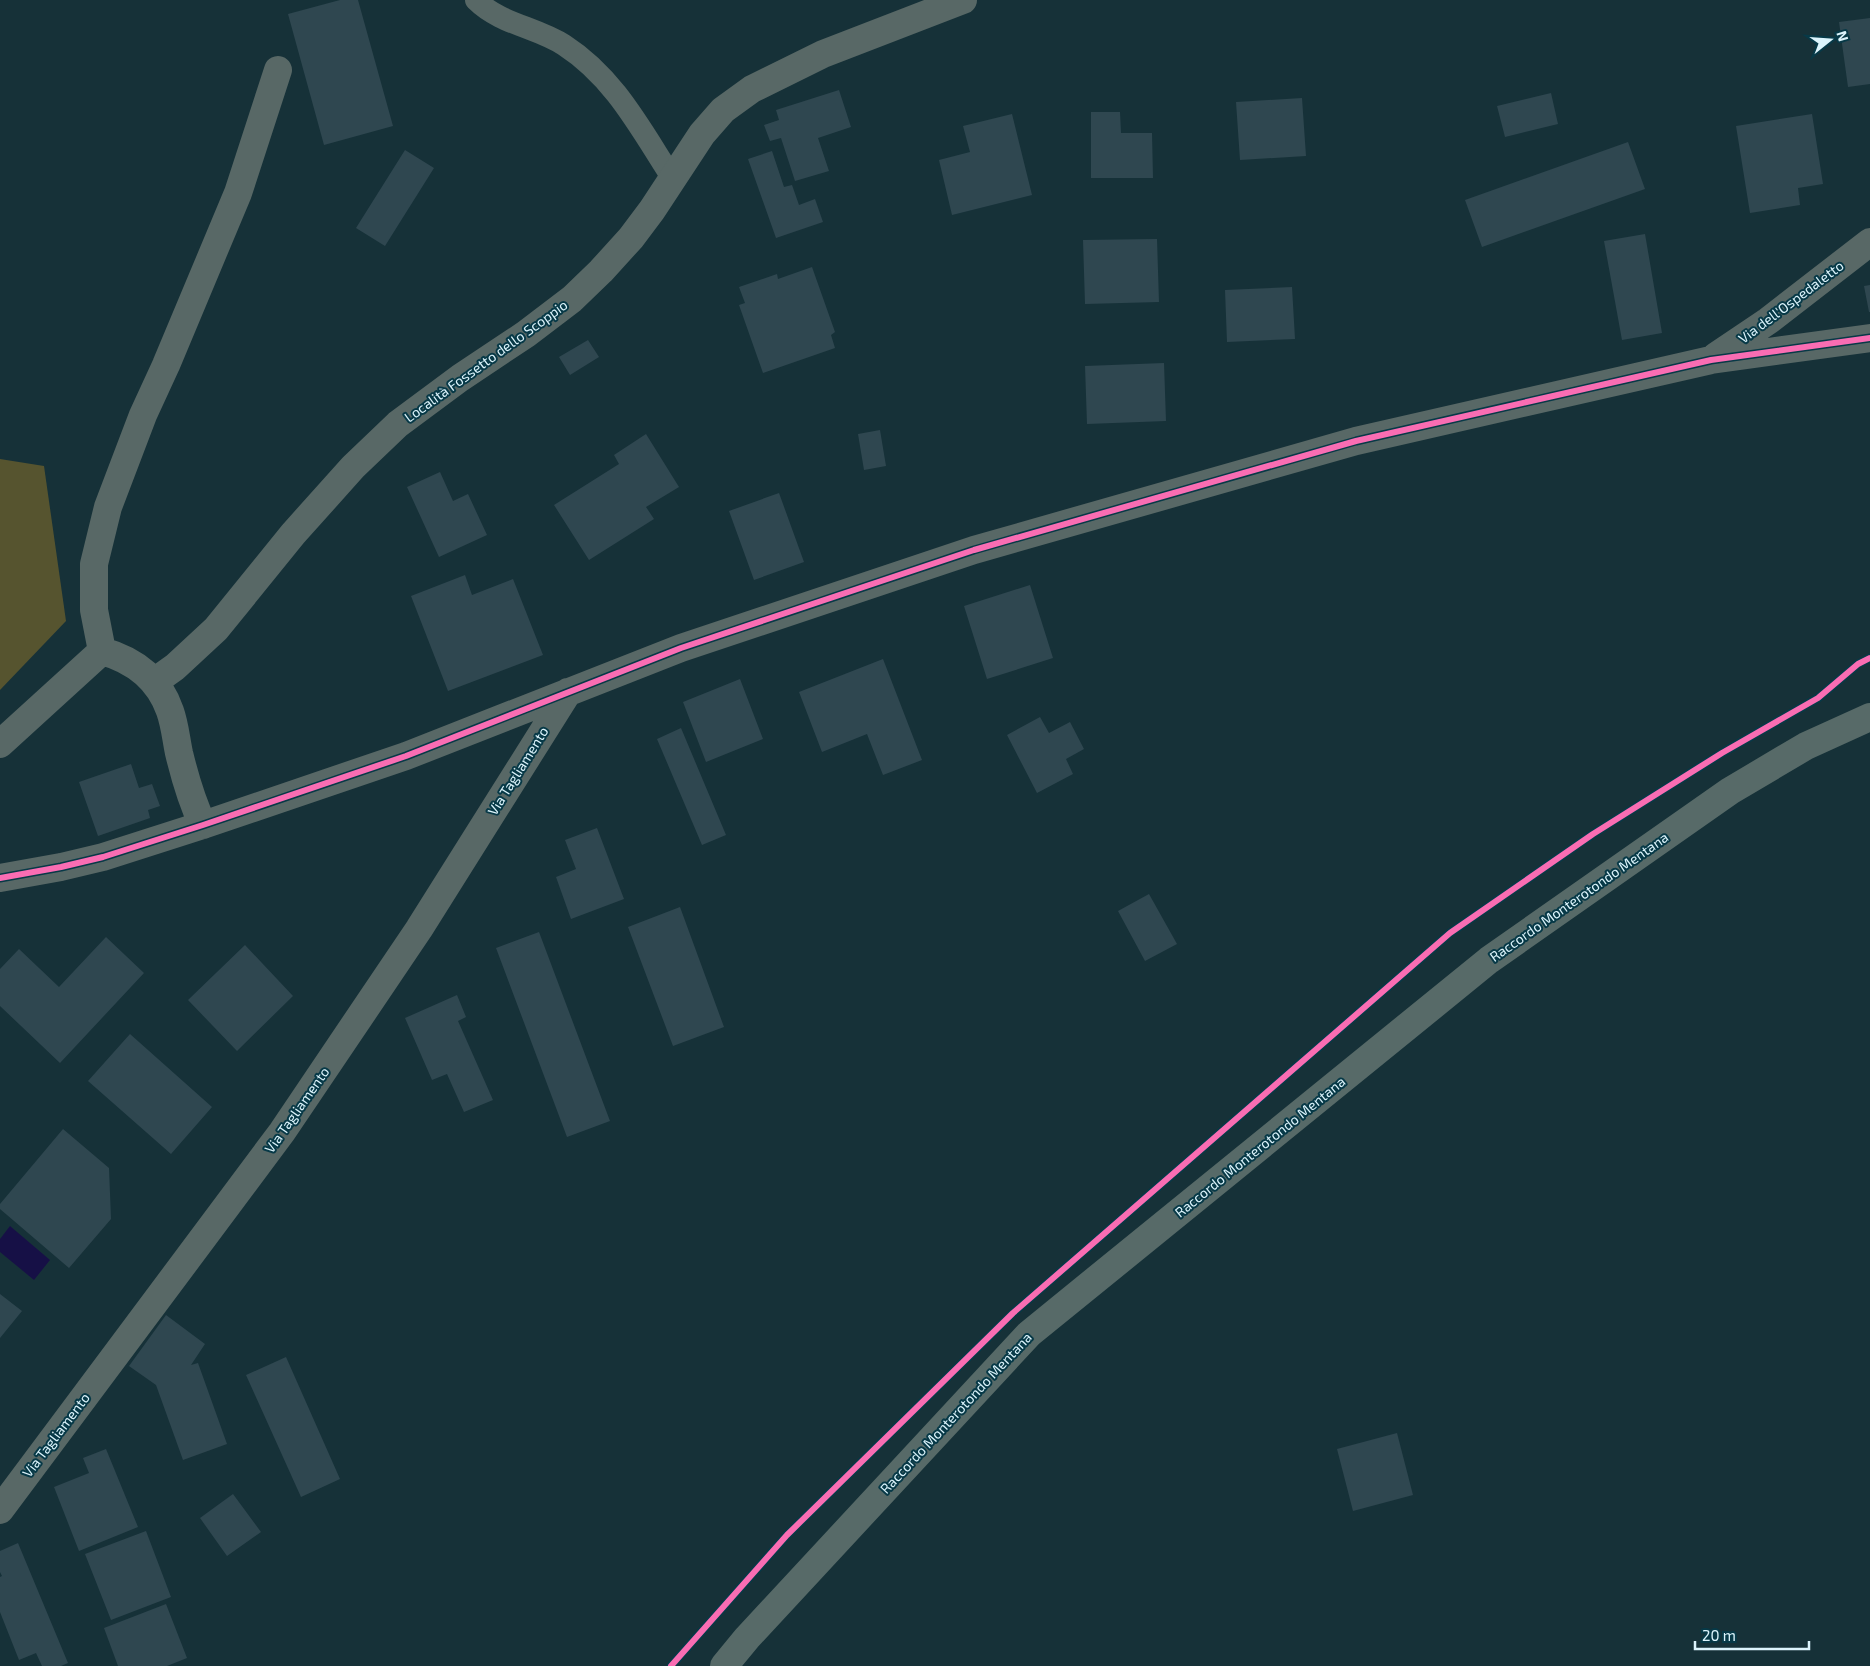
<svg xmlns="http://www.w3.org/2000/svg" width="1870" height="1666" viewBox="0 0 1870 1666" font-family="'Exo 2',sans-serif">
<rect width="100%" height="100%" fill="#163138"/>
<!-- green -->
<path fill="#56542f" d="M0,459L44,466L66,621L0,690Z"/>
<!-- water -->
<path fill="#161046" d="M10,1226L50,1260L34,1280L0,1252V1239Z"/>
<!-- building -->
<path fill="#2f4750" d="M340,0H358L393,126L324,145L288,14Z
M1870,18V84L1848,87L1839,22Z
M839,90L851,127L818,138L829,171L795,181L781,138L770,141L764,125L779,120L776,110Z
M1551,93L1558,124L1505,137L1497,106Z
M1302,98L1306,156L1240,160L1236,102Z
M1091,112H1120L1121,133H1152L1153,178H1091Z
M1012,114L1032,195L952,215L939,160L970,152L963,126Z
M1812,114L1823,184L1798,188L1800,205L1750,213L1736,126Z
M1628,142L1645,189L1482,247L1465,200Z
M405,150L434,168L385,246L356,228Z
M772,151L784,187L792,185L799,205L815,199L823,222L776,238L748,159Z
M1645,234L1662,333L1622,340L1604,241Z
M1157,239L1159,302L1085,304L1083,240Z
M812,267L835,332L831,335L835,348L763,373L739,305L745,303L739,287L777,274L778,279Z
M1870,285V312H1869L1864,286Z
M1292,287L1295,339L1227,342L1225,290Z
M588,340L599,357L570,375L559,357Z
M1164,363L1166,421L1087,424L1085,366Z
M880,430L886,466L864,470L858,434Z
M646,434L679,487L646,507L654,519L589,560L554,505L619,464L614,455Z
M440,472L453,501L468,494L487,535L439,557L407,487Z
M779,493L804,562L754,580L729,511Z
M465,575L472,595L513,579L543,655L448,691L411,596Z
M1030,585L1053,658L987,679L964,606Z
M883,659L922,760L883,775L867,734L822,752L799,692Z
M740,679L763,739L706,762L683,702Z
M1040,717L1049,733L1070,722L1084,749L1066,759L1073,774L1037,793L1007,735Z
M681,728L726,835L702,845L657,739Z
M131,764L139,788L152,784L160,806L148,810L150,818L98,836L79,782Z
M597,828L624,899L571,919L556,877L576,869L565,840Z
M1149,894L1177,944L1145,961L1118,911Z
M680,907L724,1027L673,1046L628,927Z
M539,932L610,1121L567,1137L496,948Z
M106,937L144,973L60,1063L0,1006V969L19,949L59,987Z
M245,945L293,996L237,1051L188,1000Z
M457,995L466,1017L458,1021L493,1100L464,1112L447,1074L432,1080L405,1018Z
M130,1034L212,1107L171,1154L88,1081Z
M63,1129L109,1168L111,1219L69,1268L0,1209V1204Z
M0,1294L22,1311L0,1338Z
M166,1315L205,1344L191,1365L198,1363L227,1444L183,1460L156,1385L129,1366Z
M286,1357L340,1479L301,1497L246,1375Z
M1397,1433L1413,1495L1353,1511L1337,1449Z
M106,1449L138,1527L79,1551L54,1487L89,1473L83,1458Z
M233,1494L261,1532L227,1556L200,1518Z
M146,1531L171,1597L111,1620L85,1554Z
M18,1543L68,1663L61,1666H42L36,1653L19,1660L0,1612V1577L2,1576L0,1572V1551Z
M166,1604L187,1658L167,1666H118L104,1628Z"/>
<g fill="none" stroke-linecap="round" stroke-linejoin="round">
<!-- lane -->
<path stroke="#586866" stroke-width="22" d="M476,0C500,24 536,27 564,45C615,78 641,130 673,179"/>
<!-- street -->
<path stroke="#586866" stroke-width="28" d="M1716,356L1768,321L1870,242
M102,651L94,610V564L108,507L143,415L166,365L238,193L278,70
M102,651C134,660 159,679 170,711C175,725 176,739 179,753C185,778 192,802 203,825
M154,682L175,667L216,629L293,534L353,467L398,424L460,378L526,334L572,299L601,271L631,238L652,210L702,134L723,110L752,89L823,54L963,0
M0,744L102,651
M0,878L61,867L103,857L203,825L406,756L681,648L974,550L1356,441L1711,360L1870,338
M0,1510L282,1132L419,929L568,692"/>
<!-- secondary -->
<path stroke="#576a68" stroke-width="28" d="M724,1666L747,1638L1029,1334L1489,960L1730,791L1806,746L1870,717"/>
<defs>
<path id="cycleway" d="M0,878L61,867L103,857L203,825L406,756L681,648L974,550L1356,441L1711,360L1870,338
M671,1666L787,1535L1013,1313L1450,933L1593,834L1722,753L1818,698L1858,664L1870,658"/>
</defs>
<!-- cycleway casing -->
<use href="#cycleway" stroke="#073947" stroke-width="9"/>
<!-- cycleway -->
<use href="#cycleway" stroke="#f96db3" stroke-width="6"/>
</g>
<g text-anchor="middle" stroke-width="4" stroke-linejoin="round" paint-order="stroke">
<!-- street labels -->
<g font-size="14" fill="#dcf4fc" stroke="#073947">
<text transform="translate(1791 302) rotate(-37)" y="5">Via dell'Ospedaletto</text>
<text transform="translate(486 361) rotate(-36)" y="5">Località Fossetto dello Scoppio</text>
<text transform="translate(518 771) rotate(-58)" y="5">Via Tagliamento</text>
<text transform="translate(1579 897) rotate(-35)" y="5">Raccordo Monterotondo Mentana</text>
<text transform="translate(297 1110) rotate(-55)" y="5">Via Tagliamento</text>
<text transform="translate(1260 1147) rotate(-39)" y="5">Raccordo Monterotondo Mentana</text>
<text transform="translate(956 1413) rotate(-47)" y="5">Raccordo Monterotondo Mentana</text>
<text transform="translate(56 1435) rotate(-53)" y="5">Via Tagliamento</text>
</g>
</g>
<!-- north arrow -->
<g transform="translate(1830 40) rotate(73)" stroke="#073947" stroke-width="4" paint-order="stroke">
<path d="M0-4L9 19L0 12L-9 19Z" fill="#dcf4fc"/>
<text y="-8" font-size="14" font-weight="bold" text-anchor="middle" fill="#dcf4fc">N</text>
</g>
<!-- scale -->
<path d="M1695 1641v8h114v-8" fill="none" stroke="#dcf4fc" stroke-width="2.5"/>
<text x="1702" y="1641" font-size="15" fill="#dcf4fc" stroke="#073947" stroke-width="4" paint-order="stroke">20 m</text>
</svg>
